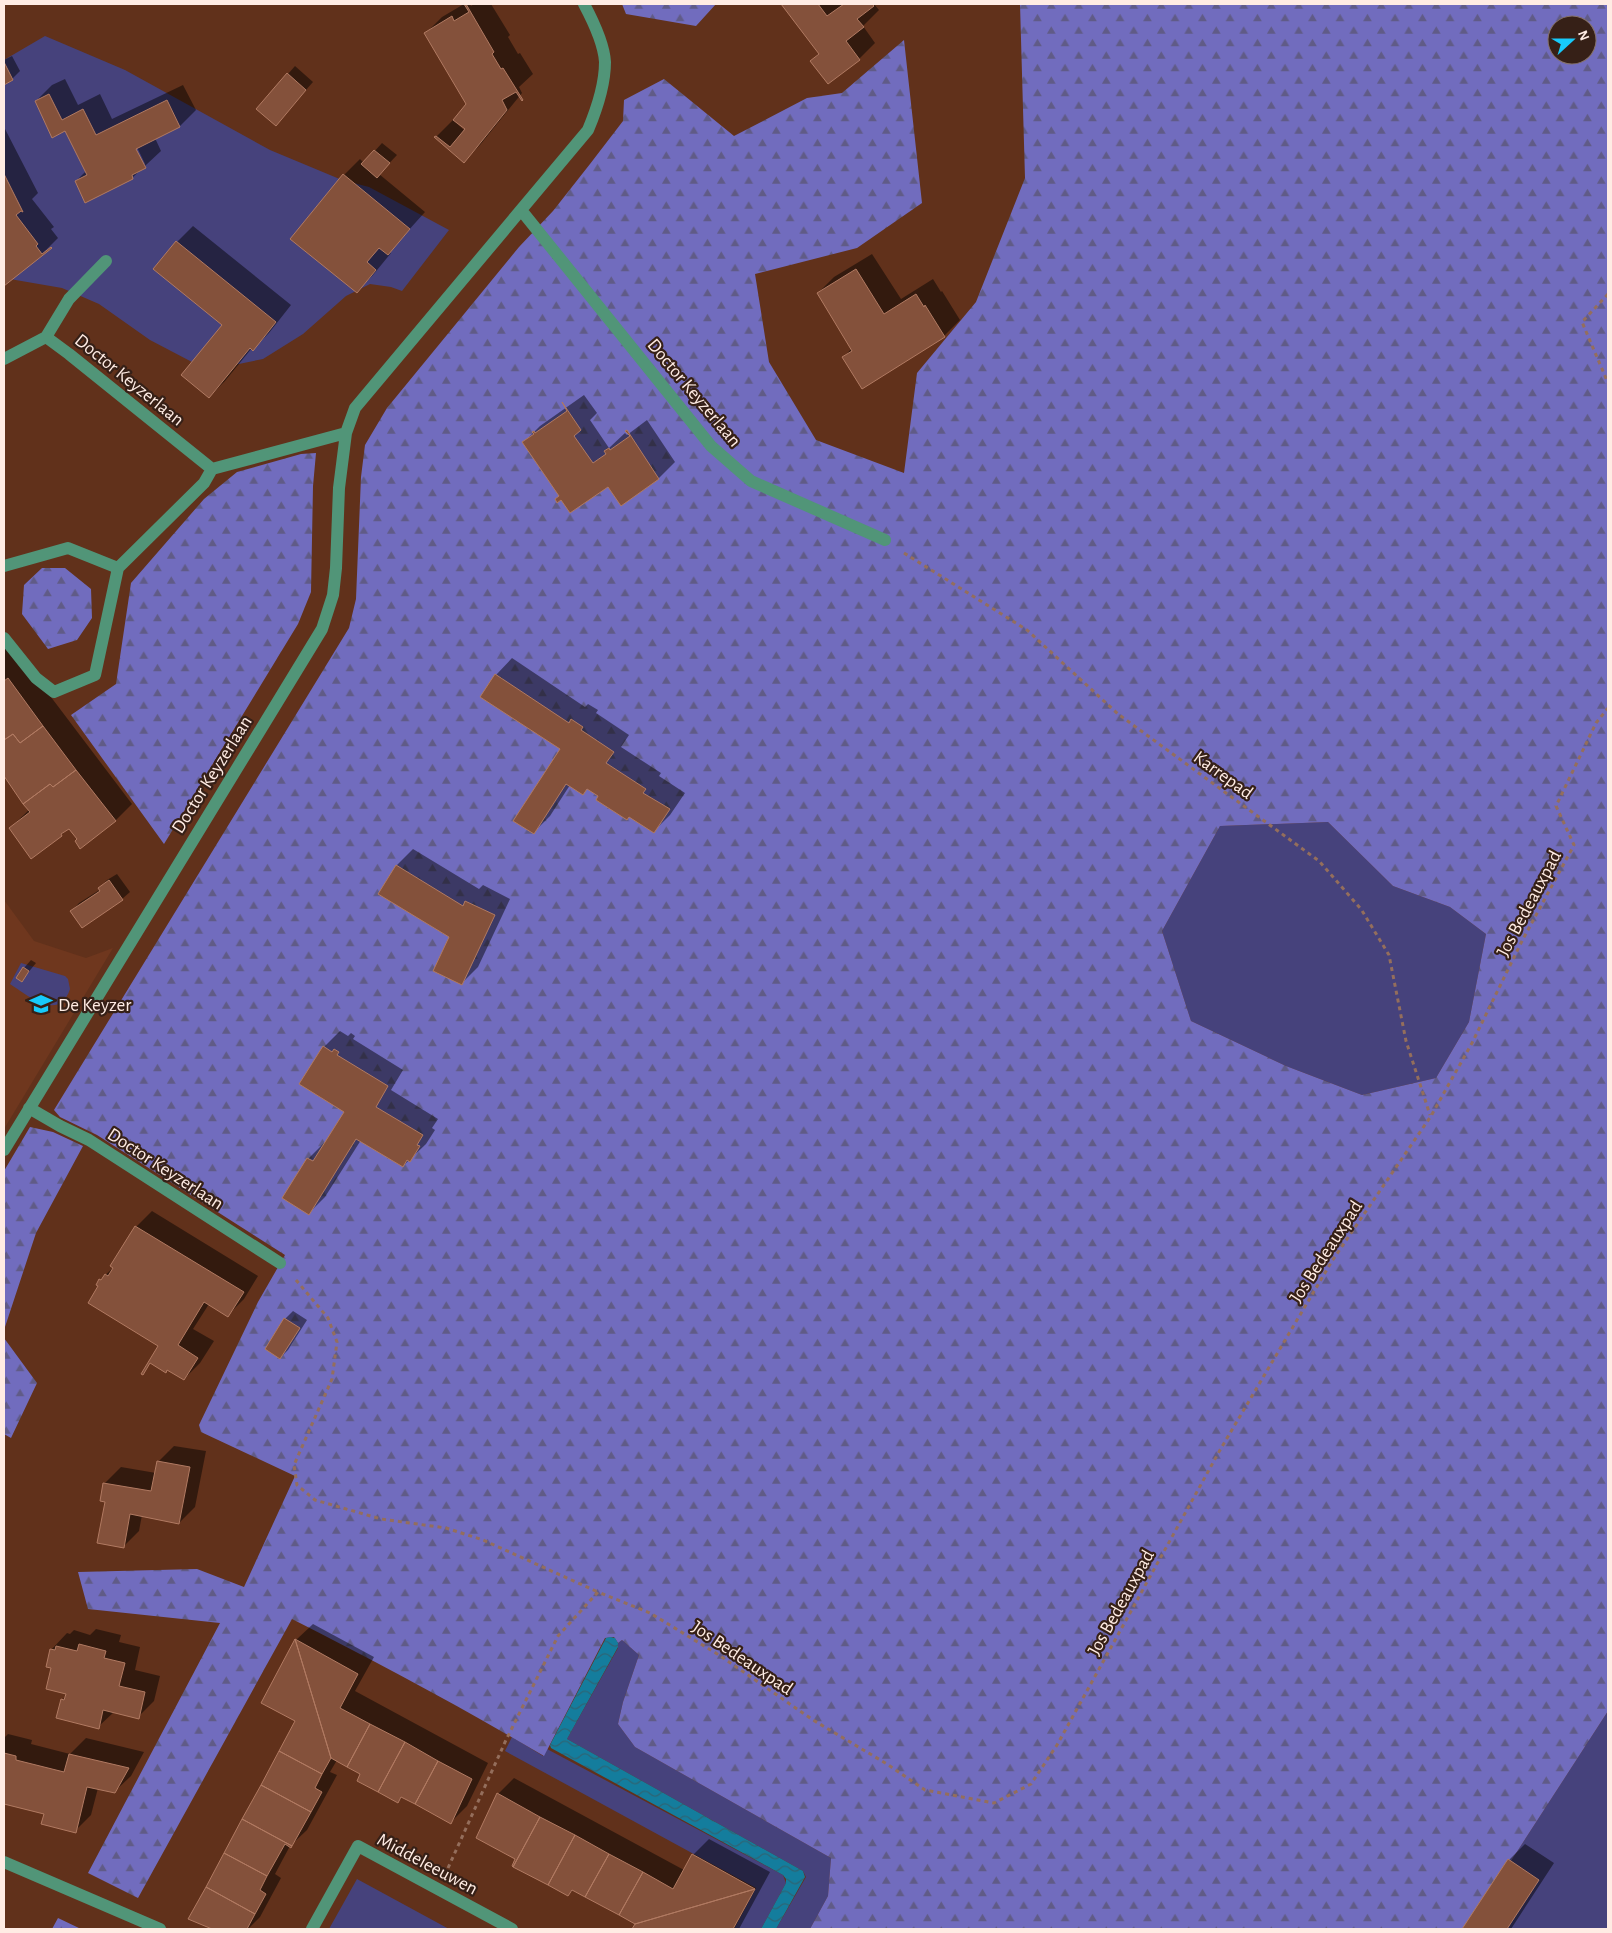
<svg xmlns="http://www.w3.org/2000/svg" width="1612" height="1933" viewBox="0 0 1612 1933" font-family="'Alegreya Sans',sans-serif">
<defs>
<pattern id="forest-firs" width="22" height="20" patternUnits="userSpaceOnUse" patternTransform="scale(1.25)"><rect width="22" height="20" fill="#716cbe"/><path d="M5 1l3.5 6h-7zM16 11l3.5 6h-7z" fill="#605b87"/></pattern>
<pattern id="water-waves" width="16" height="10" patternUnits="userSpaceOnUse" patternTransform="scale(1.25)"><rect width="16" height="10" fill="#147d9d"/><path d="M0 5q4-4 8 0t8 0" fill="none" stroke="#2d6575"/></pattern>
</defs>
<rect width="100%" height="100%" fill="#61311b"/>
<!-- built -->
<path fill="#6f371e" d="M4,900L34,941L86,958L113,948L4,1129Z"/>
<!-- green -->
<path fill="#46427c" d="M45,36L125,70L270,150L342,180L369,187L449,230L402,291L391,287L370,284L346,296L303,334L263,359L224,367L192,362L150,340L99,304L62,288L4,278V60Z
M1328,822L1393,886L1450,907L1486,934L1469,1022L1436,1078L1362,1095L1286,1066L1191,1021L1162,931L1220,826Z
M21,963L65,976L68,979L70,989C59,1023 27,995 10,984Z
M622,1640L639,1655L623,1702L618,1724L635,1747L831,1858L828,1896L810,1929H776L806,1877L803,1871L567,1739L618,1648V1643Z
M1608,1711V1929H1467Z
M512,1737L543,1756L547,1749L783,1875L786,1883L761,1929H734L756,1888L505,1751Z
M357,1879L449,1929H329Z"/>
<!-- forest -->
<path fill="url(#forest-firs)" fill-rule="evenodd" d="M622,4H716L696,26L626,14Z
M1020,4H1608V1711L1467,1929H810L828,1896L831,1858L635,1747L618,1724L623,1702L639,1655L622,1640L618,1643L614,1637L605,1638L544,1756C461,1707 377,1662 292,1619L138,1898L88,1873L220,1623L88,1609L78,1572L197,1569L244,1587L295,1476L201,1432L199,1425L258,1302L285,1255L97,1135L60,1117L54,1110L349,628L356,599L361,477L365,445L387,408L519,247L553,211L590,164L623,121L624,100L664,79L734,136L807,98L842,93L904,40L922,203L857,248L755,274L769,362L816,440L904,473L917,373L976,302L1025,178ZM1557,25H1587V55H1557ZM1328,822L1393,886L1450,907L1486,934L1469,1022L1436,1078L1362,1095L1286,1066L1191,1021L1162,931L1220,826Z
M316,453L313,486L311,592L298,624L164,844L71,715L116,684L131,583L204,499L237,472L301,454Z
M42,568H65L91,589L92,618L77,640L48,649L22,614L24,585Z
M30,1127L53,1132L83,1146L36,1233L4,1330V1171Z
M4,1338L37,1383L11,1438L4,1434Z
M58,1918L81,1929H52Z"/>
<!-- water -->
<path fill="url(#water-waves)" d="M610,1637L615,1638L618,1643V1647L567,1739L803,1871L805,1877L776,1929H761L786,1883V1879L783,1875L551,1748L550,1745L606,1638Z"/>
<!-- shadow -->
<path fill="#0007" fill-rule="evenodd" d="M464,4H470L471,6L474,4H491L510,35L508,37L518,54L520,53L533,74L519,87L522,93L480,145L464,161L436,137L453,120L465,131L468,104L426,33L442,17Z
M782,4H874L879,10L863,26L875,43L859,59L812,61L819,53Z
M12,56L20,71L12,79L4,83V60Z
M295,66L313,82L283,116L288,74Z
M65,79L78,105L100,94L112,119L183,85L196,110L180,126L155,138L161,151L132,178L76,181L86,171L66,130L36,101L52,85ZM135,143L145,164L143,166L132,144Z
M4,127L38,193L32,199L54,227L51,229L58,238L42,254L4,284Z
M382,143L397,155L379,174L425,212L389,252L391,253L373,275L357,291L344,175L360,159L364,163Z
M193,226L291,305L269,333L253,349L252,348L225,381L209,397L224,325L177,242Z
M872,254L901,299L933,279L941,292L942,291L960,320L944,336L844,357L852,348L818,293L834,277Z
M584,395L597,413L590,420L609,448L625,433L627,435L647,420L675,462L659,478L621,504L608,485L560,496L524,442L540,426Z
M4,635L132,804L116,820L80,847L78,839L69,827L61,835L10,828L29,810L4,774Z
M512,658L585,707L588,704L598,710L596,713L629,735L621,747L661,773L659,776L685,793L670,815L654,831L588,788L570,785L550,816L533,833L561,749L482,696L496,675Z
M413,849L479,889L483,885L510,899L478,967L462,983L450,937L380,894L397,865Z
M117,874L130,892L122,899L72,911L79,903L101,889L100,888L107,880Z
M31,960L36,963L22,980L24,968Z
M340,1031L348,1036L351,1033L355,1036L353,1039L403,1070L391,1090L438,1119L432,1128L435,1130L426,1144L403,1166L361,1140L325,1197L309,1213L308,1159L324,1143H326L346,1112L324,1047Z
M152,1211L258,1276L244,1299L228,1315L209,1304L193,1329L214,1341L200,1363L184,1379L160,1346L100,1285V1280L114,1267L136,1227Z
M293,1311L307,1320L288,1350L280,1358L285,1319Z
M174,1446L206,1451L195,1507L179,1523L142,1515L139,1531L123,1547L105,1483L121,1467L156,1473L158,1462Z
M313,1624L374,1657L355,1691L488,1763L467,1806L451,1822L403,1796L398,1802L362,1774L337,1760L330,1772L337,1775L307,1830L290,1846L283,1859L275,1874L281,1878L260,1917L248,1929H215L190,1918L297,1720L296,1640Z
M96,1629L121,1635L119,1642L140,1647L135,1670L160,1676L154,1701L138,1717L114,1712L98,1727L62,1700L67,1695L52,1667L51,1650L67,1633L70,1634L74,1630L90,1635Z
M8,1734L32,1740L31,1744L70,1754L86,1738L144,1752L131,1776L114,1792L98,1788L91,1815L75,1831L45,1813L4,1803V1738Z
M514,1778L684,1870L693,1855L709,1839L770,1872L739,1929H634L637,1924L574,1889L568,1895L517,1859L478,1837L498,1794Z
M1525,1844L1554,1863L1511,1929H1463L1509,1860Z"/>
<!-- building -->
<path fill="#84513b" stroke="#b17a62" d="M464,4H466L494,52L492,54L501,69L503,68L523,100L522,101L516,92L502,100L507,110L464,163L434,137L436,136L450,147L465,129L453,120L466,104L424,33L452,16L454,21L469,12Z
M781,4H818L827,16L844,4H872L874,6L857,19L864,27L846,41L860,60L828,84L810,61L819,54Z
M4,62L13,80L4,85Z
M287,73L306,90L276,126L256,109Z
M49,94L62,120L83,109L96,135L167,100L180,127L136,149L146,168L132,175L133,179L85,203L75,181L87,175L65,131L52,138L35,101Z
M374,150L390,163L377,178L361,164Z
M4,174L23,212L21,211L16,215L38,244L36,246L42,254L51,247L52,248L4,286Z
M343,174L410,229L388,255L379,248L367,262L376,270L357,293L290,239Z
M176,241L276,322L253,351L250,348L209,398L181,375L222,325L153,269Z
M856,269L884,314L916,294L924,307L925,305L945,337L862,389L842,357L852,351L817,293Z
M562,402L581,430L574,436L593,463L606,454L604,451L609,448L610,450L630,436L625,431L627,430L659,479L621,506L608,487L570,513L561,500L557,503L555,499L559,496L522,442L534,434L532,432L534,431L535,433L567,411Z
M495,674L569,723L571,719L583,727L581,730L614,752L606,763L646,789L643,793L670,809L654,833L629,817L627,820L596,800L598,796L587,789L583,795L566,784L534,834L513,821L560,749L480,697Z
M8,678L43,726L20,743L13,734L4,740V681Z
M43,726L76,770L53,787L50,784L23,804L4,776V740L13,734L20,743Z
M76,770L116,821L80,849L75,841L77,839L69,829L61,834L62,836L31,859L9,828L30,812L23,804L50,784L53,787Z
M396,865L463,906L465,901L495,915L462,985L433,971L449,937L378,894Z
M109,880L123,900L82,928L70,911L100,891L98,888Z
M23,967L29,971L22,982L16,978Z
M323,1046L332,1052L334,1049L339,1052L337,1055L388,1086L376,1107L423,1135L417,1145L420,1146L410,1162L407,1160L403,1167L356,1139L309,1215L282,1198L307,1158L313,1161L344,1112L299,1084Z
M135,1226L244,1292L228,1317L204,1302L178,1345L198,1358L184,1380L167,1370L166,1373L150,1363L143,1375L141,1374L158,1346L88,1303L98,1286L96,1285L99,1279L101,1280L105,1274L108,1276L113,1268L110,1266Z
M284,1318L300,1328L280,1359L265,1349Z
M157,1461L190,1467L179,1524L130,1514L124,1548L97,1543L105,1502L100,1501L103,1483L151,1491Z
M295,1639L358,1674L340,1708L370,1724L347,1767L331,1758Z
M295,1639L331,1758L322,1774L279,1751L295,1721L261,1703Z
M79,1644L106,1651L104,1658L125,1663L119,1686L145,1692L139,1719L103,1710L99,1729L56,1718L61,1699L64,1700L66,1694L46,1689L51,1668L46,1667L50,1649L55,1650L56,1646L77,1651Z
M370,1724L405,1742L378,1792L357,1781L360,1774L347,1767Z
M405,1742L438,1761L415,1804L401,1797L398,1803L378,1792Z
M279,1751L322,1774L315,1788L322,1792L311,1812L261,1785Z
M4,1753L16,1756V1760L64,1772L69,1754L129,1768L115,1793L87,1787L76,1833L41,1824L44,1814L4,1804Z
M438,1761L472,1779L451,1824L415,1804Z
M261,1785L311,1812L292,1846L242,1819Z
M497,1793L540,1817L513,1867L512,1866L515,1859L476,1838Z
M540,1817L575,1835L548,1885L513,1867Z
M242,1819L292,1846L291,1848L285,1844L267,1876L224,1853Z
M575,1835L609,1854L585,1897L572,1890L568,1896L548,1885Z
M224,1853L267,1876L260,1890L266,1894L255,1914L206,1887Z
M609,1854L643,1872L619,1915L585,1897Z
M692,1854L755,1889L635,1924L619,1915L643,1872L673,1889Z
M1508,1859L1539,1880L1507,1929H1462Z
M206,1887L255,1914L247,1929H212L188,1919Z
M755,1889L733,1929H632L635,1924Z"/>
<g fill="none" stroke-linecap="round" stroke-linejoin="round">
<!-- path -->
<path stroke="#946e5c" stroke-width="3" stroke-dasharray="4 4" stroke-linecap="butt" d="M1608,294L1582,322L1608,383
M904,553L1027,630L1118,714L1319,861L1361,909L1389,955L1406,1041L1430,1115
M296,1280L328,1318L337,1342L332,1379L294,1465L297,1485L315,1500L381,1519L446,1528L483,1540L598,1592
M448,1868L506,1740L558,1636L598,1592L650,1613L719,1655L813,1720L887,1764L925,1790L994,1803L1031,1784L1057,1745L1220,1450L1332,1261L1431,1116L1472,1043L1522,941L1574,845L1556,806L1596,723L1608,708"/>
<!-- minor -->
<path stroke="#519578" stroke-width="12" d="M521,210L711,446L751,481L885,540
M46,337L69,299L106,261
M4,359L46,337L69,354L212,469
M4,566L68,548L118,568L95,675L54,692L36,678L4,638
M118,568L204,483L212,469L346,433
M29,1108L60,1126L89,1140L280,1263
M4,1150L322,629L333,595L336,568L339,488L346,433L355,408L588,130C596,111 605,83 605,62C604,44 592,19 584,4
M4,1862L160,1929
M312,1929L358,1846L512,1929"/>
</g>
<!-- icons -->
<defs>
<symbol id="school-bare" viewBox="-9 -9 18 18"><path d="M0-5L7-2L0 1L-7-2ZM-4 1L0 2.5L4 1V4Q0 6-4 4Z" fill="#17cafb" stroke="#362017" stroke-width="2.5" paint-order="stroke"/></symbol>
</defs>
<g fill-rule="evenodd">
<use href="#school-bare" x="25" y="988" width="32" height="32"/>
</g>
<g text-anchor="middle" stroke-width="4.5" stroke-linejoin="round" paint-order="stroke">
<!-- street labels -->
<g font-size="19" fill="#ffece4" stroke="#362017">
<text transform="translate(130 379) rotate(39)" y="7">Doctor Keyzerlaan</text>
<text transform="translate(695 392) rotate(50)" y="7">Doctor Keyzerlaan</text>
<text transform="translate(211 774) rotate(-58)" y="7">Doctor Keyzerlaan</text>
<text transform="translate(1224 774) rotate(36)" y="7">Karrepad</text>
<text transform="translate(1528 903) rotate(-62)" y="7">Jos Bedeauxpad</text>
<text transform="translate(166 1168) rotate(33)" y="7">Doctor Keyzerlaan</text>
<text transform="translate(1325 1251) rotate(-57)" y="7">Jos Bedeauxpad</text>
<text transform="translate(1120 1602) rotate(-61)" y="7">Jos Bedeauxpad</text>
<text transform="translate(743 1657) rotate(34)" y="7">Jos Bedeauxpad</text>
<text transform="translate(428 1863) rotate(28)" y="7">Middeleeuwen</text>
</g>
<!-- poi labels -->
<g font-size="19" fill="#ffece4" stroke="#362017" text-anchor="start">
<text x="58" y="1011">De Keyzer</text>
</g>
</g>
<!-- border -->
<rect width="1612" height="1933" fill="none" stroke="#ffece4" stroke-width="10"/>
<!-- north arrow -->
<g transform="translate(1572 40) rotate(69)"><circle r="24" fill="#362017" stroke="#867269"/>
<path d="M0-4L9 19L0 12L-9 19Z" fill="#17cafb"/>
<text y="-8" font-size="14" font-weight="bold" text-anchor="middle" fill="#ffece4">N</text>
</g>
</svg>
